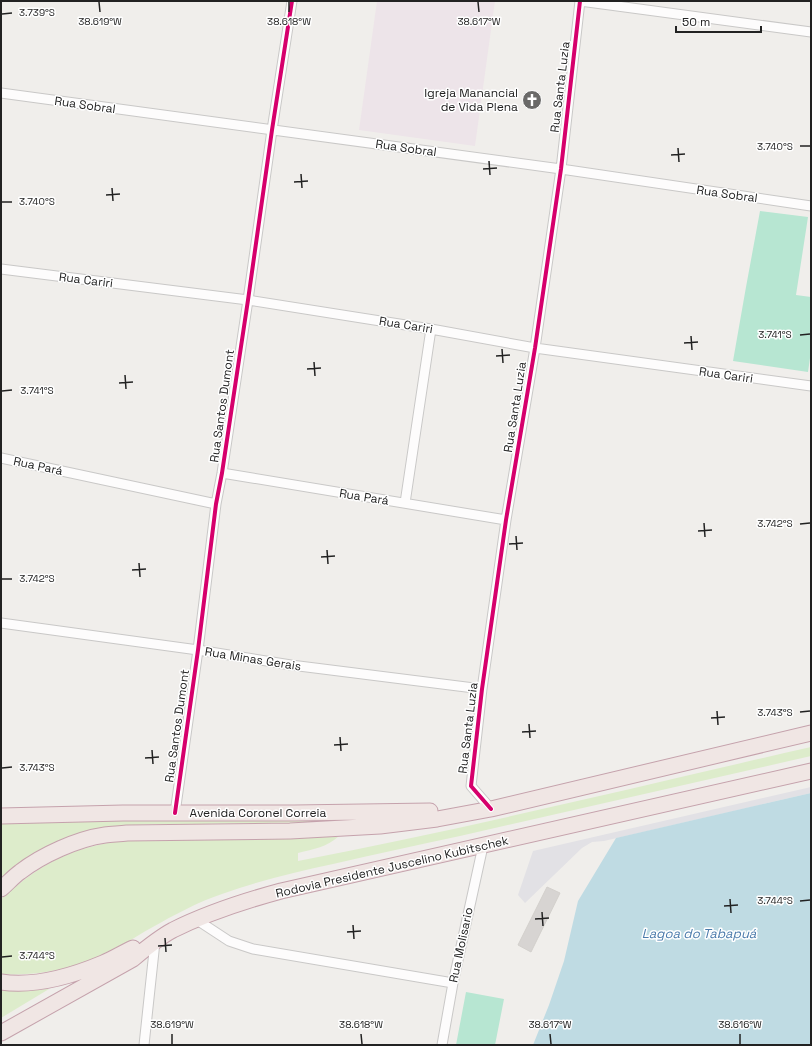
<svg xmlns="http://www.w3.org/2000/svg" width="812" height="1046" viewBox="0 0 812 1046" font-family="'Space Grotesk',sans-serif">
<rect width="100%" height="100%" fill="#f0eeeb"/>
<!-- industrial -->
<path fill="#ede4e9" d="M377,1H495L475,146L359,130Z"/>
<!-- grass -->
<path fill="#ddeccb" d="M811,747V756L460,836C418,845 375,854 333,864C296,872 258,881 222,894C198,902 174,915 151,928C134,937 119,949 101,956C67,970 38,976 1,974V899C17,885 34,871 53,861C76,849 102,843 128,840L339,836C327,847 314,849 298,853V861C470,828 640,786 811,747Z
M107,819H353L351,821C302,823 252,823 203,824C161,824 114,822 73,835C46,844 23,860 1,878V823Z
M49,989L1,1018V990H25Z"/>
<!-- pitch -->
<path fill="#b7e6d2" d="M760,211L808,217L796,295L811,297V351L808,372L733,361L746,287Z
M466,992L504,999L495,1045H456Z"/>
<!-- plaza -->
<path fill="#e2e1e5" d="M811,787V793L604,841L592,842L582,848L525,903L518,895L533,851Z"/>
<!-- water -->
<path fill="#bfdbe3" d="M811,793V1045H533L549,1005L564,961L578,901L616,838Z"/>
<!-- building -->
<path fill="#d7d4d2" stroke="#d3d0cc" d="M547,887L560,893L531,952L518,945Z"/>
<g fill="none" stroke-linecap="round" stroke-linejoin="round">
<defs>
<path id="minor" d="M580,1L811,32
M1,93L561,169L811,206
M1,269L248,300L431,329L535,348L811,386
M1,458L216,504
M222,473L506,520
M405,503L431,329
M1,623L198,650L291,665L482,689
M491,809L471,786L482,689L506,520L535,348L561,169L580,1
M175,813L198,650L216,504L222,473L248,300L272,130L292,1
M197,920L229,941L253,949L453,983
M144,1045L155,942
M442,1045L453,983L483,846"/>
<path id="trunk" d="M1,816L123,813H294L430,811
M1,889C7,884 13,877 20,872C42,855 77,839 105,835C112,834 119,834 127,833L290,831L380,826L437,819L491,809L811,733
M1,982C34,987 72,976 103,963C113,959 122,953 133,948
M1,1033L133,959C145,949 158,938 173,930C207,913 244,901 281,891L811,771"/>
</defs>
<!-- minor casing -->
<use href="#minor" stroke="#c9c8c7" stroke-width="11"/>
<!-- trunk casing -->
<use href="#trunk" stroke="#c5a2ac" stroke-width="17"/>
<!-- minor -->
<use href="#minor" stroke="#fdfcfc" stroke-width="9"/>
<!-- trunk -->
<use href="#trunk" stroke="#f0e6e4" stroke-width="15"/>
<defs>
<path id="cycleway" d="M491,809L471,786L482,689L506,520L535,348L561,169L580,1
M175,813L198,650L216,504L222,473L248,300L272,130L292,1"/>
</defs>
<!-- cycleway casing -->
<use href="#cycleway" stroke="#fff" stroke-width="6"/>
<!-- cycleway -->
<use href="#cycleway" stroke="#d6006c" stroke-width="4"/>
</g>
<!-- ticks -->
<path fill="none" stroke="#222" stroke-width="1.5" d="M99,2L100,12M289,2V12M478,2L479,12M2,14L12,13M800,146H810M678,148L679,162M671,155L685,154M489,161L490,175M483,169L497,168M301,174L302,188M294,182L308,181M112,188L113,201M106,195L120,194M2,202H12M800,335L810,334M691,336L692,350M684,343L698,342M502,349L503,363M496,356L510,355M314,362L315,376M307,369L321,368M125,375L126,389M119,383L133,382M2,391L12,390M704,523L705,537M800,524L810,523M698,531L712,530M516,536L517,550M509,544L523,543M327,550L328,564M321,557L335,556M139,563L140,577M132,570L146,569M2,579H12M717,711L718,725M800,712L810,711M711,718L725,717M529,724L530,738M522,732L536,731M340,737L341,751M334,745L348,744M152,750L153,764M145,758L159,757M2,768L12,767M730,899L731,913M800,901L810,900M724,906L738,905M542,912L543,926M535,919L549,918M353,925L354,939M347,932L361,931M165,938L166,952M158,946L172,945M2,957L12,956M172,1034V1044M361,1034L362,1044M550,1034L551,1044M740,1034V1044"/>
<!-- icons -->
<defs>
<symbol id="church-disc" viewBox="-11 -11 22 22"><circle r="9.5" fill="#6a6968" stroke="#fff"/><path d="M-1.2-6h2.4v3.5h3.3v2.4h-3.3V6h-2.4V-.1h-3.3v-2.4h3.3Z" fill="#fff"/></symbol>
</defs>
<g fill-rule="evenodd">
<use href="#church-disc" x="521" y="89" width="22" height="22"/>
</g>
<g text-anchor="middle" stroke-width="3" stroke-linejoin="round" paint-order="stroke">
<!-- street labels -->
<g font-size="12" fill="#222" stroke="#fff">
<text transform="translate(560 87) rotate(-83)" y="4">Rua Santa Luzia</text>
<text transform="translate(85 105) rotate(8)" y="4">Rua Sobral</text>
<text transform="translate(406 148) rotate(8)" y="4">Rua Sobral</text>
<text transform="translate(727 194) rotate(8)" y="4">Rua Sobral</text>
<text transform="translate(86 280) rotate(7)" y="4">Rua Cariri</text>
<text transform="translate(406 325) rotate(9)" y="4">Rua Cariri</text>
<text transform="translate(726 375) rotate(8)" y="4">Rua Cariri</text>
<text transform="translate(222 406) rotate(-82)" y="4">Rua Santos Dumont</text>
<text transform="translate(515 407) rotate(-81)" y="4">Rua Santa Luzia</text>
<text transform="translate(38 466) rotate(12)" y="4">Rua Pará</text>
<text transform="translate(364 497) rotate(9)" y="4">Rua Pará</text>
<text transform="translate(253 659) rotate(9)" y="4">Rua Minas Gerais</text>
<text transform="translate(177 726) rotate(-82)" y="4">Rua Santos Dumont</text>
<text transform="translate(468 728) rotate(-83)" y="4">Rua Santa Luzia</text>
<text x="258" y="817">Avenida Coronel Correia</text>
<text transform="translate(392 867) rotate(-13)" y="4">Rodovia Presidente Juscelino Kubitschek</text>
<text transform="translate(461 945) rotate(-78)" y="4">Rua Molisario</text>
</g>
<!-- poi labels -->
<g font-size="12" fill="#222" stroke="#fff" text-anchor="end">
<text x="518" y="97">Igreja Manancial<tspan x="518" dy="14">de Vida Plena</tspan></text>
</g>
<!-- water labels -->
<g font-size="13" font-style="italic" fill="#4a7aab" stroke="#fff">
<text x="699" y="938">Lagoa do Tabapuá</text>
</g>
</g>
<g font-size="10" text-anchor="middle" fill="#222" stroke="#fff" stroke-width="3" stroke-linejoin="round" paint-order="stroke">
<text x="37" y="16">3.739°S</text>
<text x="100" y="25">38.619°W</text>
<text x="289" y="25">38.618°W</text>
<text x="479" y="25">38.617°W</text>
<text x="775" y="150">3.740°S</text>
<text x="37" y="205">3.740°S</text>
<text x="775" y="338">3.741°S</text>
<text x="37" y="394">3.741°S</text>
<text x="775" y="527">3.742°S</text>
<text x="37" y="582">3.742°S</text>
<text x="775" y="716">3.743°S</text>
<text x="37" y="771">3.743°S</text>
<text x="775" y="904">3.744°S</text>
<text x="37" y="959">3.744°S</text>
<text x="172" y="1028">38.619°W</text>
<text x="361" y="1028">38.618°W</text>
<text x="550" y="1028">38.617°W</text>
<text x="740" y="1028">38.616°W</text>
</g>
<!-- border -->
<rect width="812" height="1046" fill="none" stroke="#222222" stroke-width="4"/>
<!-- scale -->
<path d="M676 26v6h85v-6" fill="none" stroke="#222222" stroke-width="2"/>
<text x="682" y="26" font-size="12" fill="#222222" stroke="#ffffff" stroke-width="3" paint-order="stroke">50 m</text>
</svg>
